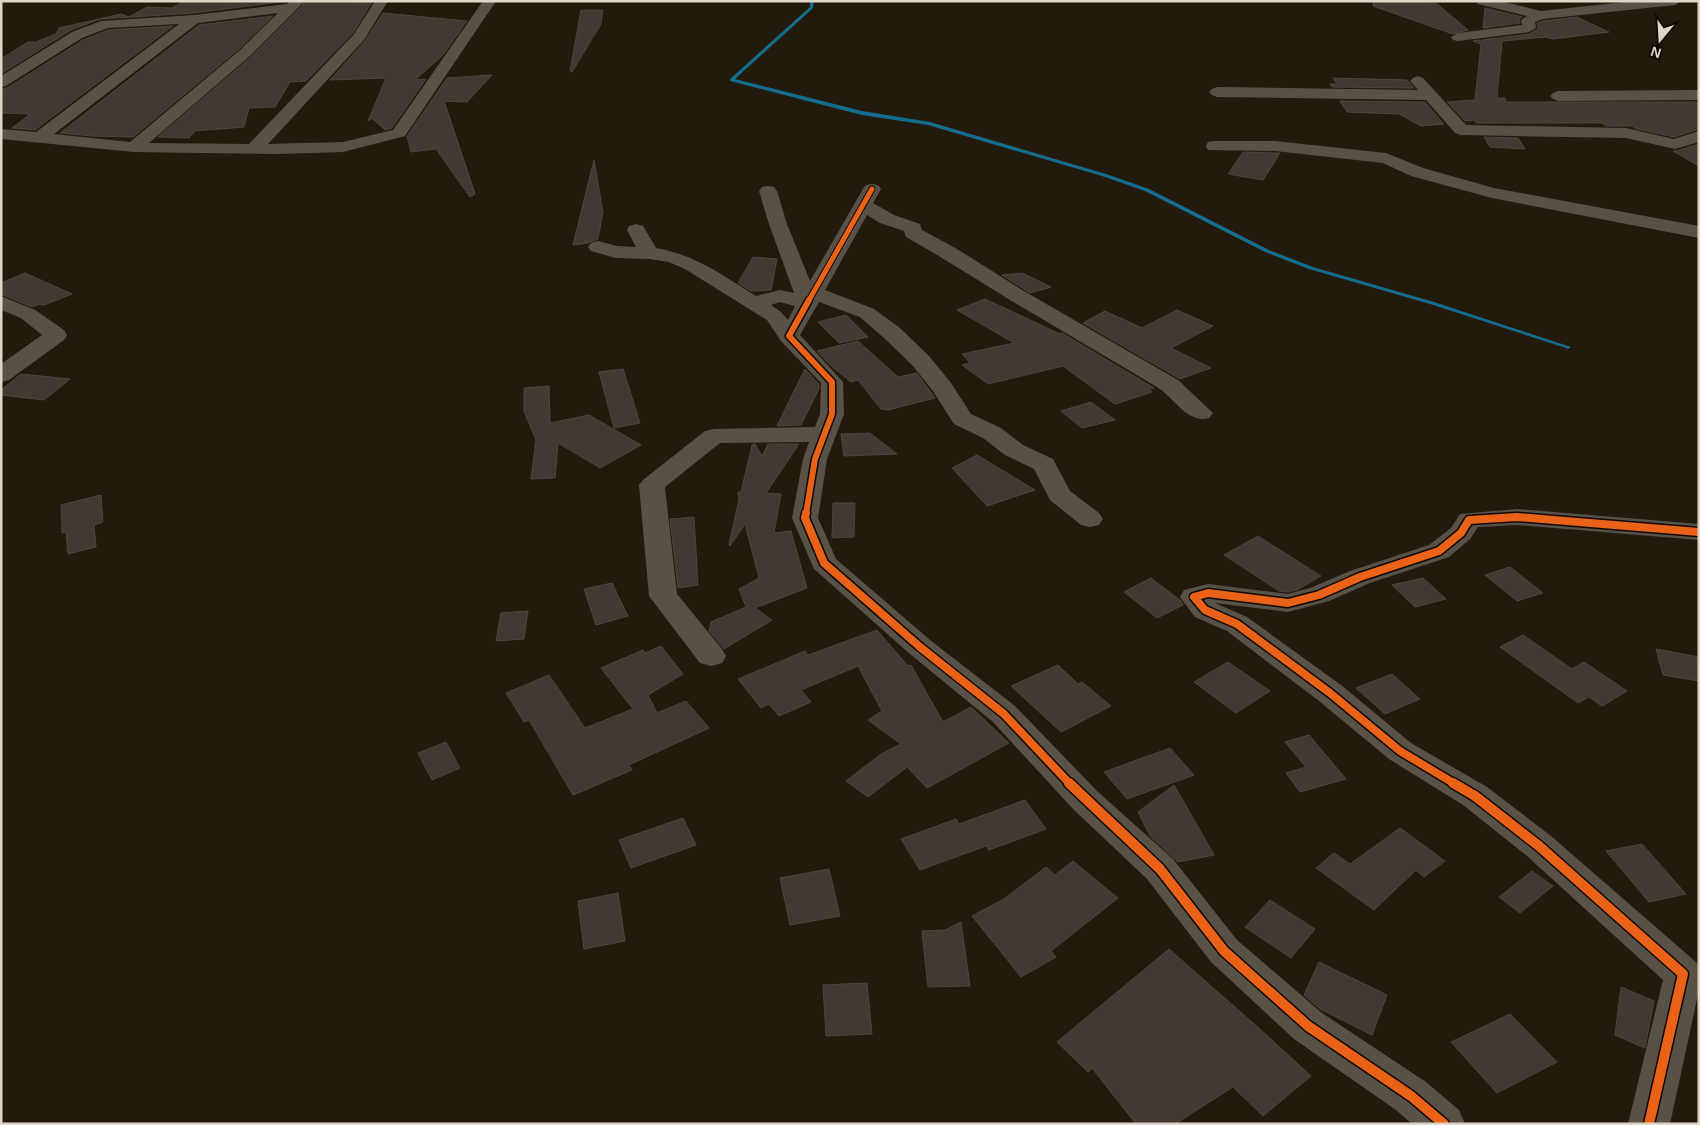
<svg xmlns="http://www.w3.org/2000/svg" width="1700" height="1125" viewBox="0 0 1700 1125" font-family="Arial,sans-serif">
<rect width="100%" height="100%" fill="#221b0d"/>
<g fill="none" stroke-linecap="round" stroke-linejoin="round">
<!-- stream -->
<path fill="#146d8d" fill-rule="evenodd" d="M810,1H814L813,8L735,79L862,111L930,122L1106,174L1149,189L1269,250L1313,267L1434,302L1571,347L1568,349L1566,348L1430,304L1309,269L1265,252L1145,191L1102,176L928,125L862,115L730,81V79L810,7Z"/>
</g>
<!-- building -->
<path fill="#423932" stroke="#4e453d" d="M184,1H287L194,13L100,19L71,30L1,74V59L28,42H36L56,34L59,28L121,14L129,17L147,7L172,8Z
M302,1L372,2L353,33L306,81L290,82L275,107L249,108L244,127L195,131L189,138L158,137L251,57L303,5Z
M1374,2L1436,3L1468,30L1453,34L1373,6Z
M1485,8L1522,17L1519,19L1520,23L1483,28Z
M581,10H603L601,24L572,72L570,71Z
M383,13L467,21L443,55L415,80L426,79L392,128L385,130L372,118L368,121L386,78L330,80L365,41Z
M273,16L239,49L133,137L92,136L60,133L199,25Z
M1577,17L1609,32L1553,39L1546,37L1502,41L1497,98H1505L1506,102H1699V129L1674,137L1637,129L1632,126H1606L1602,123H1476L1474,120L1465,121L1447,102L1475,100L1481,44L1473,41L1479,40L1481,42L1482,40L1529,34L1538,29L1537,23L1543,21Z
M173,26L35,130L12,128L30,114L1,113V89L7,88L83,40L108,30Z
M492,75L467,102L444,101L475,194L470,197L436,149L411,152L407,136L447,78Z
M1333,78L1407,80L1414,88L1332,87L1330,84H1337Z
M1340,101L1425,102L1444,124L1421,126L1399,114L1347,112Z
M1484,137L1518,138L1525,149L1490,147Z
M1699,144V166L1673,151H1676Z
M1243,152L1275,153H1280L1263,180L1228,174Z
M594,160L603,212L598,239L588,243L573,245Z
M753,257L777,259L771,290L751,291L738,283Z
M25,273L72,294L44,305L40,304L32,307L1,294V283Z
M1022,273L1051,287L1030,293L1002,275Z
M985,299L1060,334L1062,333L1154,388L1149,389L1152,392L1115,404L1063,366L988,384L962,365L970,363L962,354L1014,343L957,310Z
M1177,310L1213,326L1171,348L1211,368L1180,379L1083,323L1105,311L1142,328Z
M846,315L868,337L839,343L818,322Z
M858,341L898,377L917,373L935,398L888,410L881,409L858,380L851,382L830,365L817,351Z
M623,369L640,423L614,428L599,372Z
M805,369L819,384V389L801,425L777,426Z
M21,374L70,379L44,400L1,395V390Z
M549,386L550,423L589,415L641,445L600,468L558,443L555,478L531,479L536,440L524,411V388Z
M1091,402L1115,420L1082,428L1061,411Z
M870,433L897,454L844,456L841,434Z
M755,444L762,456L768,444H799L766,493L781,494L774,533L791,531L807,588L755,608L772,620L724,649L709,631L711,622L746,607L739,589L759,578L745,524L730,546L729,545L739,499L738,492H741L752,445Z
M977,455L1035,490L987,506L952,468Z
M101,495L103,522L94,525L96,547L68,554L66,532L62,533L61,505Z
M833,503H855L854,537L832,538Z
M694,517L698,585L678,588L670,519Z
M1258,536L1321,576L1297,590L1288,592L1279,591L1224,555Z
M1510,567L1543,593L1517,601L1485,575Z
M1151,578L1181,601L1183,605L1157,618L1124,592Z
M1423,578L1446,599L1415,607L1392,585Z
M612,583L628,616L596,625L584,589Z
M528,611L524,639L496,641L501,613Z
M877,630L908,666L911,665L943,722L971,707L1009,743L927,788L907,767L868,797L846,781L881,754L901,744L868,720L882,711L858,666L801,690L811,702L779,716L769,704L761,708L738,679L805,651L808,655Z
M1523,635L1572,669L1584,662L1627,691L1602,706L1589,697L1578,703L1500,647Z
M661,646L683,674L648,695L657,713L686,701L709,728L629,765L632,770L573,795L529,720L524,722L506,693L549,675L585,728L633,709L601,668L643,650L645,653Z
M1656,649L1699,657V681L1663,675Z
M1228,662L1270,691L1236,713L1194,682Z
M1058,665L1078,684L1082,682L1111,706L1061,732L1011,686Z
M1392,674L1420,699L1385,714L1356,688Z
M1309,735L1346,779L1300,792L1286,773L1306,767L1285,742Z
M446,742L460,768L432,780L418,753Z
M1170,748L1194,775L1127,799L1104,772Z
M1174,785L1214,855L1178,862L1150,836L1138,812Z
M1025,800L1046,829L989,850L986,846L920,870L901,839L956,819L959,824Z
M683,818L696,845L631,868L619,840Z
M1400,828L1445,861L1424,877L1416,870L1374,910L1316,868L1334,853L1350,864Z
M1642,844L1686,894L1649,902L1606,851Z
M1073,861L1118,898L1051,951L1056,957L1021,977L972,916L1004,899L1046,867L1055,875Z
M829,869L840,916L790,925L780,878Z
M1532,871L1553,886L1520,913L1499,897Z
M618,893L625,941L584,949L578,901Z
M1270,900L1315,929L1291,958L1245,927Z
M961,922L970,986L928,987L922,931L945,930Z
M1169,949L1261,1030L1311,1076L1263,1116L1233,1087L1175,1124H1136L1092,1068L1088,1072L1057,1042Z
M1319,962L1387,995L1372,1035L1320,1009L1304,995Z
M867,983L872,1034L826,1036L823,985Z
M1621,987L1654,1001L1645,1048L1615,1035Z
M1510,1014L1557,1062L1497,1093L1451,1042Z"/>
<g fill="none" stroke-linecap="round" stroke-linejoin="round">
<!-- minor -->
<path fill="#575148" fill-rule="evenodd" d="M290,1H300L302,4L250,56L149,143L249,144L354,34L375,1H388L364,40L268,144L343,142L393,130L483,1H496L405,136L343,152L278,154L134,152L1,139V129L36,132L179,24L108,28L82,38L6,86L1,87V76L72,32L101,21L194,15L287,4ZM278,13L240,50L130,142L54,134L198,23Z
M1477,1H1500L1541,11L1635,1H1681L1675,5L1543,19L1535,22L1536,28L1529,32L1458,41L1453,40L1451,37L1458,33L1522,25L1521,20L1527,16L1478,4Z
M1418,76L1423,78L1466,125L1626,128L1674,139L1699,131V142L1675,149L1626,138L1461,135L1455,133L1426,100L1217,97L1212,95L1209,92L1212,89L1217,87L1418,90L1410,81L1413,78Z
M1699,90V100L1558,101L1553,99L1550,96L1553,93L1558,91Z
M1214,141H1275L1386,153L1423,168L1494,188L1699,226V238L1492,198L1411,176L1383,163L1275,151L1208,150L1206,146L1208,142Z
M872,184L878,185L881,189L873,203L894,215L920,224L922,230L957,249L1024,291L1178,380L1213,413L1209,418C1187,424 1175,398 1157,387C1108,358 1059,329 1010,300C976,279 942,257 906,237L904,231L880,223L867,215L825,290L874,309L900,328L929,356L951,383L971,414L1001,428L1023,445L1053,459L1070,491L1099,513L1103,519L1099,525L1090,527L1081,525L1050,500L1034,469L1005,455L983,438L954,424L933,391L913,366L884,338L860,317L819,302L800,335L843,382L844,414L827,459L818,518L836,559L930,640L1015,706L1097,791L1173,859L1237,940L1322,1013L1426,1082L1459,1110L1465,1124H1412L1396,1110L1294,1039L1211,962L1147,879L1073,809L993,722L910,654L814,569L792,518L803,459L809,442L720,443L665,487L677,594L722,649L726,656L722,663L711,666L700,663L649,596L639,485L643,480L705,431L714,429L815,427L820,414L821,383L781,341L767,320L685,269L669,262L649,259L616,258L591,251L588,247L591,243L598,241L617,246L636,247L627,230L629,226L636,224L643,226L656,248C696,255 722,275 756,296L780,290L794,293L769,224L759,191L762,187L768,186L774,187L777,191L787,224L810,281L863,189L866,185ZM780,302L795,306L788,320L781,312L771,305Z
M1,296L35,310L64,330L67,335L64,340L9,380L1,382V364L42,335L21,318L1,310Z
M1517,509L1699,524V540L1517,525L1478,527L1470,539L1449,557L1370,583L1329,601L1288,612L1215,603L1247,617L1341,685L1411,743L1487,787L1551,836L1696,962L1699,967V990L1670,1124H1628L1663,980L1527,856L1463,805L1389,759L1319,701L1227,631L1195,617L1180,597L1184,590L1208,584L1288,594L1310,588L1350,571L1429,545L1451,528L1460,514Z"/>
<defs>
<path id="cycleway-far3" d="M808,302L872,189"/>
<path id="cycleway-far2" d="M806,514L815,459L832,414V382L789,336L809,300"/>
<path id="cycleway-far1" d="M806,513L805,518L824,563L920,647L1004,714L1070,784
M1455,784L1400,751L1330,693L1237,624L1205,610L1194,597L1208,593L1288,603L1319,595L1360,577L1439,551L1461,533L1469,520L1517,517L1699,532"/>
<path id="cycleway" d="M1069,783L1160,869L1224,951L1308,1026L1411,1096L1444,1124
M1453,783L1475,796L1539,846L1683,974L1649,1124"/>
</defs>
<!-- cycleway-far3 casing -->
<use href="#cycleway-far3" stroke="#0f0902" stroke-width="7"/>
<!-- cycleway-far2 casing -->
<use href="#cycleway-far2" stroke="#0f0902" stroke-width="9"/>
<!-- cycleway-far1 casing -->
<use href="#cycleway-far1" stroke="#0f0902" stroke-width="11"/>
<!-- cycleway casing -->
<use href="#cycleway" stroke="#0f0902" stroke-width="13"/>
<!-- cycleway-far3 -->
<use href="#cycleway-far3" stroke="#ea6118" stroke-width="5"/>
<!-- cycleway-far2 -->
<use href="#cycleway-far2" stroke="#ea6118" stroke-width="6"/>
<!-- cycleway-far1 -->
<use href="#cycleway-far1" stroke="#ea6118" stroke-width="8"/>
<!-- cycleway -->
<use href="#cycleway" stroke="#ea6118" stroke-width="10"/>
</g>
<!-- border -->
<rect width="1700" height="1125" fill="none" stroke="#dfd6c7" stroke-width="5"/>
<!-- north arrow -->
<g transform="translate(1660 40) rotate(198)" stroke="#0f0902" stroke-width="4" paint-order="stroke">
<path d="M0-4L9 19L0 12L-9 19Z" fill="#dfd6c7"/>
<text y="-8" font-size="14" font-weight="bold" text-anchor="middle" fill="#dfd6c7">N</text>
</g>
</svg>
